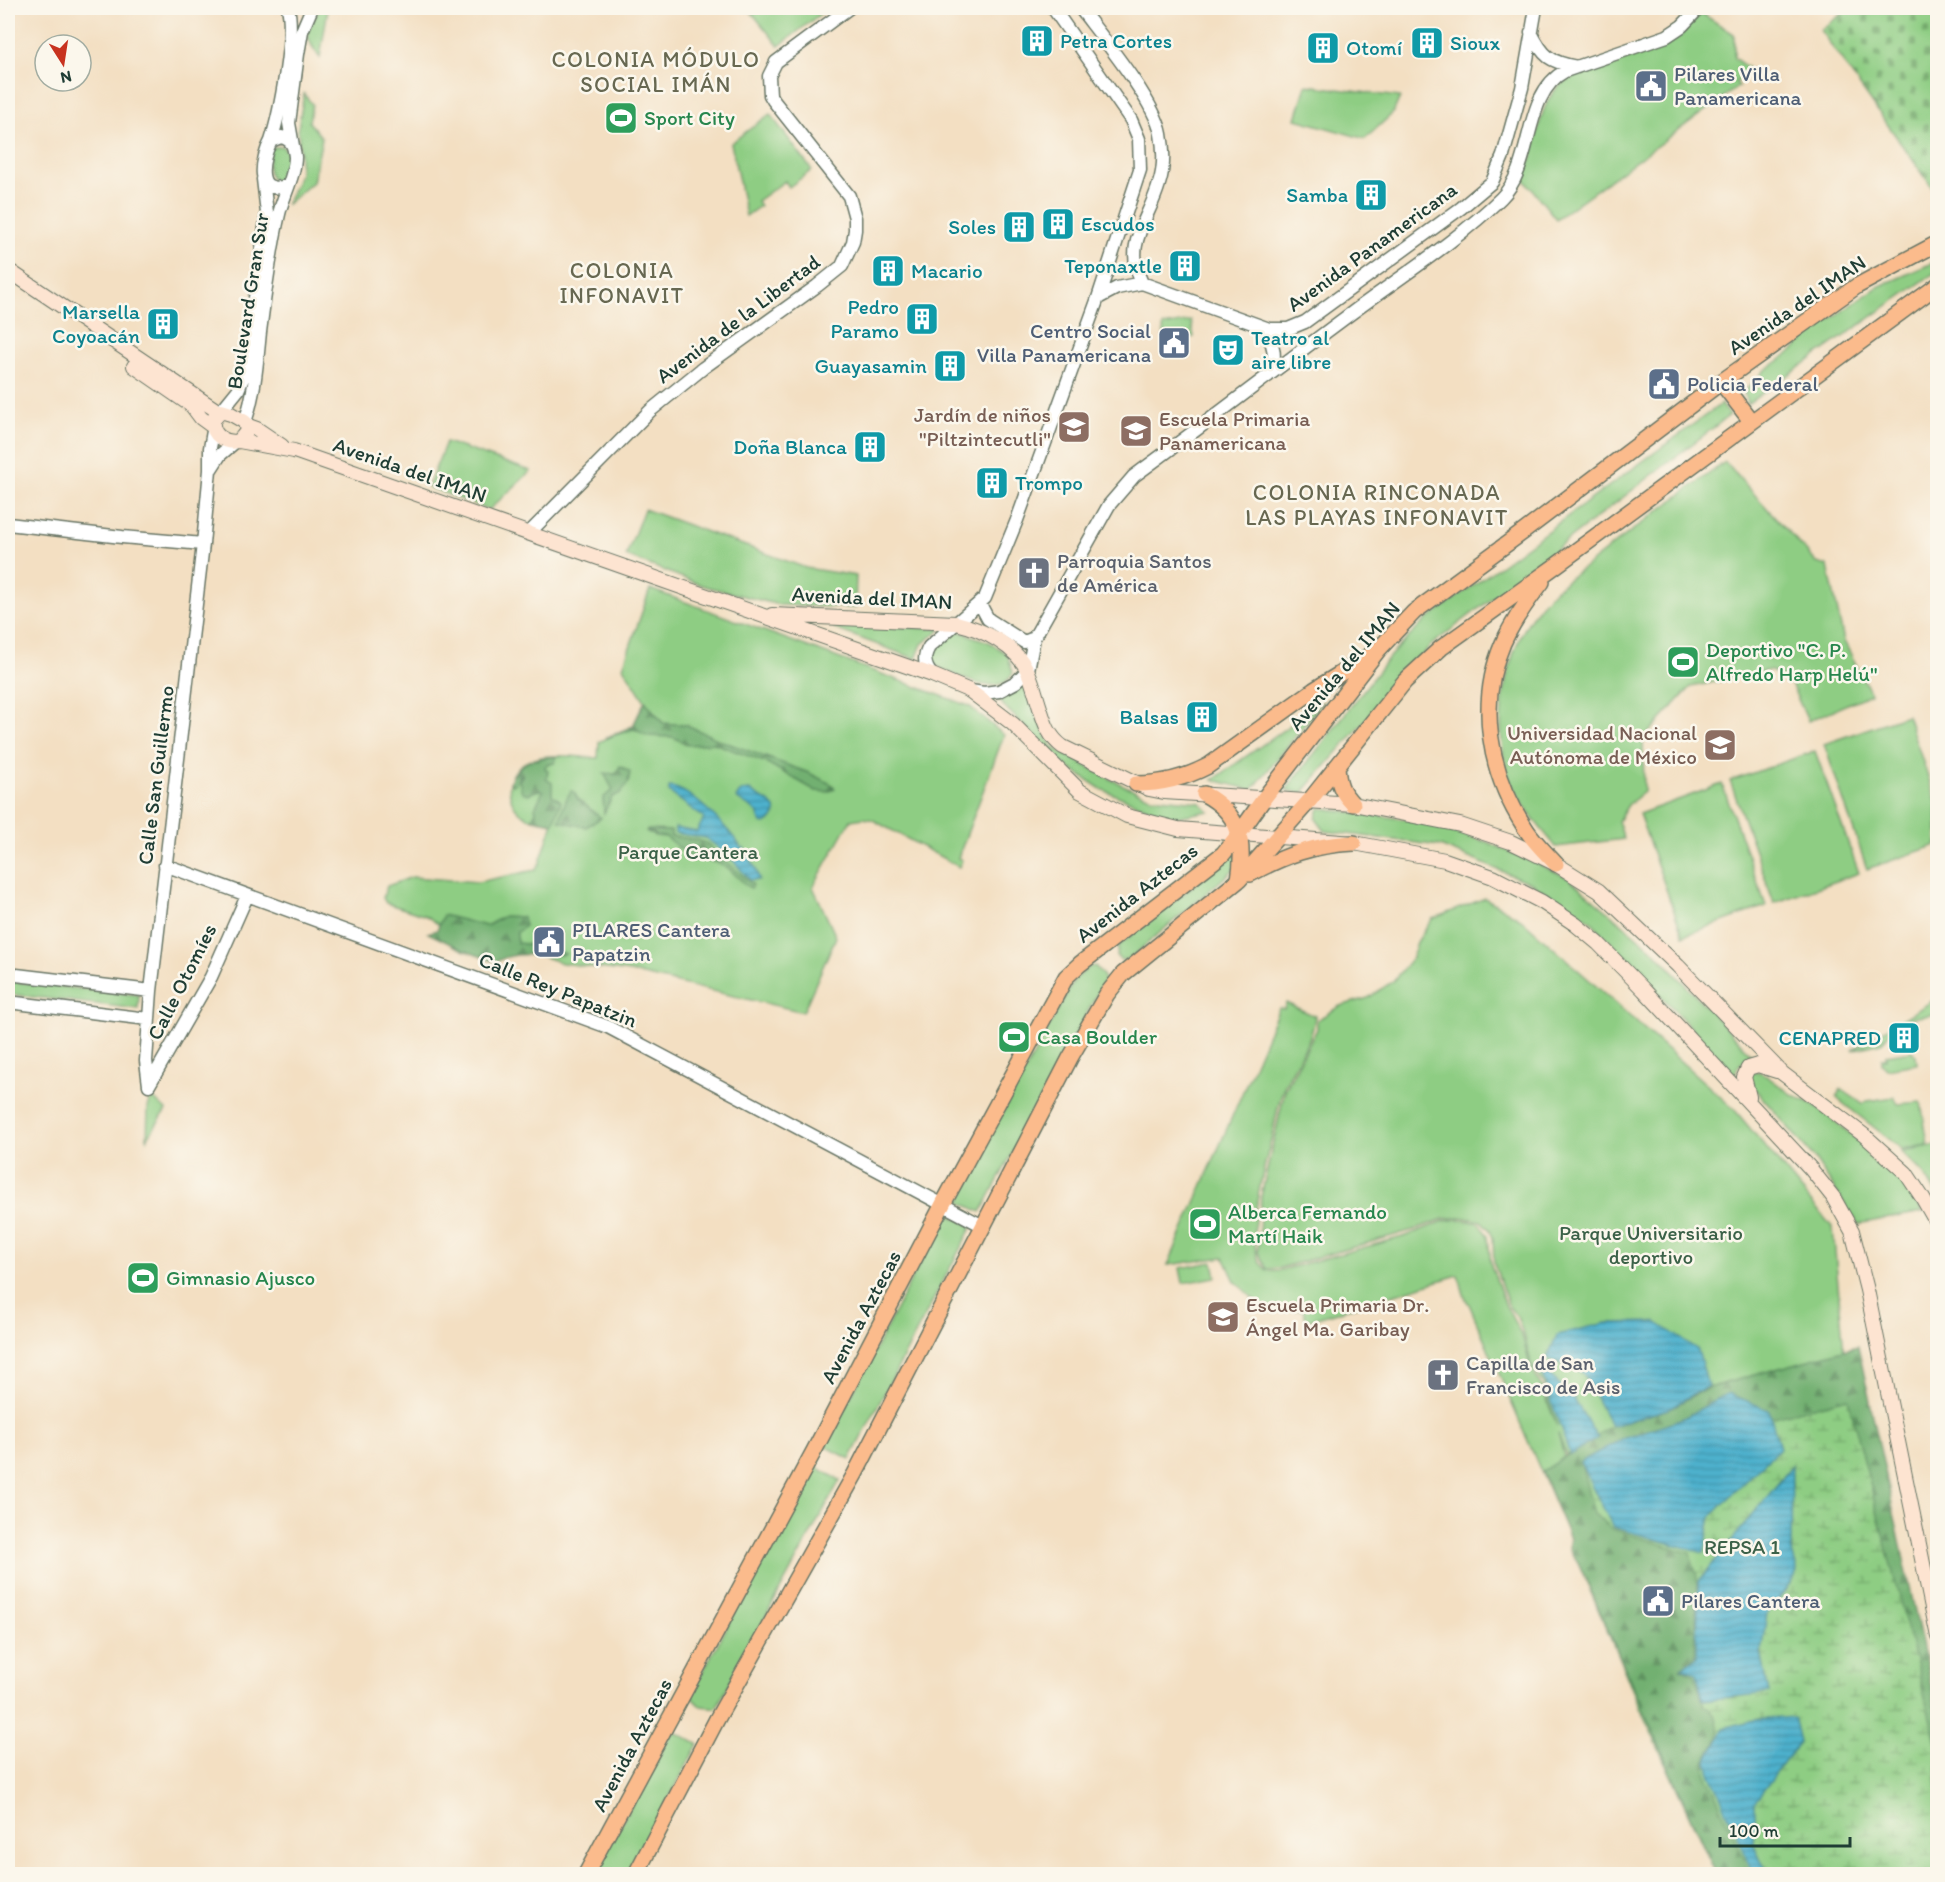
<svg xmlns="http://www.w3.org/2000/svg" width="1945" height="1882" viewBox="0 0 1945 1882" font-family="Itim,sans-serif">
<defs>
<pattern id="forest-firs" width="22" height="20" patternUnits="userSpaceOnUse" patternTransform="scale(1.5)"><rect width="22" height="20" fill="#72b071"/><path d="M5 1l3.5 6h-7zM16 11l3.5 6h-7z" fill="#5d905e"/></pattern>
<pattern id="wetland-marsh" width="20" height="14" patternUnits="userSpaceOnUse" patternTransform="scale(1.5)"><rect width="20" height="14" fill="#8ecd83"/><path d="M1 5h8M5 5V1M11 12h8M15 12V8" fill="none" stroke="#73a86c"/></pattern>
<pattern id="cemetery-stones" width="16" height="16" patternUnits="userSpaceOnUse" patternTransform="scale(1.5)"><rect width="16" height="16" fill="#8ecd83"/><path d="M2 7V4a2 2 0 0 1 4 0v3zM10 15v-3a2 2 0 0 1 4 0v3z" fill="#73a86c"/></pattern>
<pattern id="water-rules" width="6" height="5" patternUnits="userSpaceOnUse" patternTransform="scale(1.5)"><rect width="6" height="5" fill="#4eb1cd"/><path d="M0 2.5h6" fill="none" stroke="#4091a7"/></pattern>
</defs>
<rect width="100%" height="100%" fill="#fbf7ec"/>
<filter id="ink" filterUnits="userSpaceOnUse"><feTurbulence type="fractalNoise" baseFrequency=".0167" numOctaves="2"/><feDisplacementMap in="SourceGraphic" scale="12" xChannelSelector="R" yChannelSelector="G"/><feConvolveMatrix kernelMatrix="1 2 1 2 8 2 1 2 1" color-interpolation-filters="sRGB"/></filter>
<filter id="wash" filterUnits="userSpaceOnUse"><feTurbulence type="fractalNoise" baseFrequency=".008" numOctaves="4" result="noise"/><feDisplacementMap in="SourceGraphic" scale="24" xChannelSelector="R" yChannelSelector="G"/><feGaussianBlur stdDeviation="1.35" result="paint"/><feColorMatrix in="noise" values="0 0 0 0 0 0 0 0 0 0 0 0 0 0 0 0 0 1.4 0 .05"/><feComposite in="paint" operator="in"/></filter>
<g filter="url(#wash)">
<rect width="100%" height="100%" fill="#f3dfc2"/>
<!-- green -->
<path fill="#8ecd83" stroke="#56855c" stroke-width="1.5" d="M320,8H328L320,58C302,33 306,34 320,8Z
M748,8H828L779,46Z
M1701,13L1734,34V58L1752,71L1736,82L1739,86L1556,219L1523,178C1526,171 1529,164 1532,156C1539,134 1539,107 1557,88C1568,78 1583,72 1597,66C1632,53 1678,44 1701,13Z
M1306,85L1400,97L1393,113L1365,139L1296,119Z
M304,94L312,104L309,122L322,138L313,182L286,205L300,174V152L298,128Z
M770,114L812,170L789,187L785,181L757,201L760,206L746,216L731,143Z
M282,146L290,154L289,168L284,182L275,183C265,173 268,162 271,148Z
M1937,261V271L1747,404L1744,392L1764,371L1794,350L1809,334L1878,287Z
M1191,321L1194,337L1165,343L1163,326Z
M1721,404L1730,415L1430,646L1302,793L1286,790L1390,656L1426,620Z
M446,442L531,471L489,510L428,487Z
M1725,462L1817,563L1828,566L1844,641L1871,694L1808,721L1790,682L1770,670L1691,687L1643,739L1644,792L1628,805L1618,821L1624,839L1556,847C1540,827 1519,804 1510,780C1491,727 1504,651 1539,607C1553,589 1573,576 1590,563C1634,528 1680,495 1725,462Z
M644,509L806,568L856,576L855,608L779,605L704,586L626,556Z
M650,589L969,706L1004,735L958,858L962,860L959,867L873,820L864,818L851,820L813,887L836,937L803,1012L630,972L562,963L442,922L441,924H438L426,916L386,903L383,898L387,886L412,877L478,882L535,870L539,865L553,823C543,821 530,820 522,814C503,800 506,770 528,761C549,752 576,757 598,758L599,742L633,726L645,701L623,667Z
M833,624L942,629L922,644L916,659L835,629Z
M958,631L989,642L1007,654L1013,673C998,701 955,674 934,665L931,660L933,651Z
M1023,685L1052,747L1112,780L1150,797L1199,802L1209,811L1171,818L1101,789L1060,762L995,697Z
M1324,701L1252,790L1213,780Z
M1907,715L1937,803V845L1867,869L1824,744Z
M1815,751L1859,873L1774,903L1730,781Z
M1722,784L1766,906L1683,936L1639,814Z
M1319,808L1411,820L1487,842L1567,877L1654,951L1754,1058C1743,1059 1737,1065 1735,1075L1589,919L1533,884L1440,846L1325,831L1316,819Z
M1238,853L1235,867L1231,872L1129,959L1121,960L1117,957L1118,946L1233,854Z
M1485,898L1521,919L1734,1109L1833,1228L1848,1398L1668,1410L1567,1458L1558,1433L1567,1469L1716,1874L1640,1708L1578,1562C1572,1557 1567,1547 1570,1539L1469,1304C1462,1296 1463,1285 1458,1275L1307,1321L1303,1310L1264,1309L1235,1281L1224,1257L1168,1265L1279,1008L1284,1009L1286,1003L1315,1016C1313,1042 1294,1064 1284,1087C1278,1103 1275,1121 1272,1137C1265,1164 1239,1251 1267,1270C1273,1274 1283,1269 1289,1268L1406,1236L1444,1221L1459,1219L1479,1223L1488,1236L1491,1265L1506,1306L1523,1338L1530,1365L1542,1388L1557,1426L1543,1383L1531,1364L1525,1338L1517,1317L1509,1307L1494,1263L1493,1238L1489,1229L1481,1221L1460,1217L1443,1219L1413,1230L1280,1268L1267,1269L1258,1252L1261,1197L1285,1090L1317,1029V1020L1340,1006L1368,998L1393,981L1412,958L1417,942L1432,919Z
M1095,966L1103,975L1104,981L981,1212L955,1200L1075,979L1089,967Z
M8,981L139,995L138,1009L8,994Z
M1937,998V1014L1911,1018L1909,1020L1910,1026L1892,1030L1881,1043L1852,1050Z
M1912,1051L1916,1056L1917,1064L1887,1069L1882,1064V1059H1886V1055Z
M1752,1071L1761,1072L1791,1094L1816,1106L1892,1168L1923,1212L1858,1224L1812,1155L1753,1087L1748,1076Z
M1841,1089L1863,1104L1867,1101L1894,1097L1898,1104L1921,1102L1928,1145L1902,1149L1840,1101L1836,1097Z
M151,1096L166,1110L147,1139L148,1108Z
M1937,1145H1938L1937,1194L1922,1172L1901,1151Z
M946,1213L972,1226L850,1459L825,1446Z
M1213,1262L1216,1277L1183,1283L1180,1268Z
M814,1466L840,1480L716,1708L701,1706L690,1695Z
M673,1731L698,1744L629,1874H593Z"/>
<!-- forest -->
<path fill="url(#forest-firs)" stroke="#487652" stroke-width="1.5" d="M645,701L663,723L687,725L719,740L809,773L833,785L835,789L827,792L816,791L767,763L714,743L688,745L673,737L648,736L634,729L605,738L633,726Z
M557,757L554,763L546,765L545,768L548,771L546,779L552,783V795L561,801L554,823L532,819L536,811L535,808L543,791L539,790L528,794L522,792L519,781L522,776L521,774L515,784L512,785L510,782C518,761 535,757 557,757Z
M620,766L630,772L628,783L621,793L612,797L604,813L603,798L613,790L604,773L616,774Z
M571,791L574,792L578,799L601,818L586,827L559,821L566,800Z
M647,830L671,831V836L698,840L707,844L753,885L751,888L747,886L727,867L719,863L691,858L666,837L655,836L646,831Z
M443,915L486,926L504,916L523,917L525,926L517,932V943L536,945L566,954C542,959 519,948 496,962L463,950L428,933L437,930Z
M1858,1346L1937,1713V1874H1716L1578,1562C1572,1557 1567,1547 1570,1539L1542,1472L1611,1426L1668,1409L1708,1388Z"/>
<!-- wetland -->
<path fill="url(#wetland-marsh)" stroke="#56855c" stroke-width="1.5" d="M1848,1398L1937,1745V1874H1751L1705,1772C1704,1753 1715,1751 1718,1735C1720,1724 1715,1711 1704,1706L1695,1675L1680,1668L1695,1657L1697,1576L1690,1553L1612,1529L1594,1514L1582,1467Z"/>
<!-- cemetery -->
<path fill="url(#cemetery-stones)" stroke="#56855c" stroke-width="1.5" d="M1850,8H1937V194L1820,30Z"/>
<!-- water -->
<path fill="url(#water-rules)" stroke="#367780" stroke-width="1.5" d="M669,787C690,787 731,831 742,849L744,848L756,869L759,880H750L730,857L706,838L675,833V828L697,832L704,818L669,792Z
M750,790C758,798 768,799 775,808C777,817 771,820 765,824L761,823L757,812L736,798L741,791Z
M1656,1322L1698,1350L1708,1386L1668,1409L1611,1426L1583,1373L1547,1358L1557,1335L1606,1323Z
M1539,1365L1572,1396L1598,1438L1570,1455Z
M1728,1393L1769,1410L1780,1448L1750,1476L1711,1517L1704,1553L1613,1527L1580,1462L1622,1439L1686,1417Z
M1792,1466L1791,1549L1798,1573L1767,1614L1761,1652L1769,1693L1703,1700L1697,1673L1682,1668L1697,1657L1698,1582Z
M1794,1717L1800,1741L1754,1803V1845L1768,1874H1754L1710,1773L1707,1761L1724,1728L1753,1720Z"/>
</g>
<g filter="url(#ink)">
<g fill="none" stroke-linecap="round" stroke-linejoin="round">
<defs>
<path id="tertiary" d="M1053,8L1131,120L1139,139L1140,170L1098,298
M1080,8C1101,36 1155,101 1161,134C1164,150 1164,169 1159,184C1148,222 1123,243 1142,283
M1531,32C1543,57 1550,62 1577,67
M271,141C280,113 295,35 288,8
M293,146L289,123L298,54L302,31L311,10
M1260,327C1275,340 1278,359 1268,376
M221,411L238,390L244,376L267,213L263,179
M245,422C255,393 257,362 260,332C265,293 270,252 279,214C283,196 295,176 295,157C294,147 292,139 281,137L271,141C261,159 254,198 288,185
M211,469L220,455L235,442
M8,524L122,537L203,544
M529,533L650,411L703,368L817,286L842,266L853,242L855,230V218L849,196L773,100L770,95L769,76L776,62L849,8
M980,604L988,619L1024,642L1034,638
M932,675C924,666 923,657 929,647L985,598L1017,520L1098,298L1117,288L1142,283L1269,329H1288L1305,322L1461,208L1492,182L1503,156L1522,88L1536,8
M970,691L984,693L999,691L1016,682L1028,670L1034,638L1109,505L1134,476C1208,422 1280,366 1353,312C1403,275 1457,241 1501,198C1535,165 1522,94 1565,71L1667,36L1682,26L1699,8
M165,865L608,1027L983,1226
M8,974L151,991
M8,1002L148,1019
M149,1085L146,1061L151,991L203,544L210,470V448L213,431
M149,1085L211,977L247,896"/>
<path id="secondary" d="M8,270L219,412
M134,366L192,406L201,418L212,426
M221,411L231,414L245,422L247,431L239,441C225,444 211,435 213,420Z
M246,425L257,429L282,446
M239,441L294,451L932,675L970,691L1013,724L1080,791L1127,816L1178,829L1354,843L1445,860L1493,877L1542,902L1575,924L1598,943L1644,990L1810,1168L1833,1197L1852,1231L1867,1290L1938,1637
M772,615L956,623C982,629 1017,646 1028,672C1033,683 1036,696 1040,708C1045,724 1049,737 1063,747L1149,789L1164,792L1353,804L1460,825L1511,842L1556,864L1599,891L1678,966L1782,1073L1865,1136L1906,1173L1922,1197L1938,1225
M1749,1097L1744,1077L1748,1068L1758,1065L1777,1071"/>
<path id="primary" d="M1721,382L1751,421
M1542,582C1527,601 1513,621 1503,643C1477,703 1489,772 1524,826C1532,840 1545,852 1556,864
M1337,766C1338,783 1341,792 1353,804
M1136,784C1162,784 1185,778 1208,766L1314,690L1372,654
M1204,794C1241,814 1245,842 1239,880
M1250,874C1286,855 1312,845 1354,843
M586,1874L814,1451L943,1204L1066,977L1080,964L1223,854L1239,834L1265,797L1379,649L1414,612L1523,532L1721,382L1857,286L1938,243
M636,1874L717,1719L855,1474L1070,1058L1107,994L1123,974L1239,880L1310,800L1405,681L1441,648L1554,567L1938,285"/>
</defs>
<!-- tertiary casing -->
<use href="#tertiary" stroke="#697666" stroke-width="15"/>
<!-- secondary casing -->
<use href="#secondary" stroke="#697666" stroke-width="16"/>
<!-- primary casing -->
<use href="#primary" stroke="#697666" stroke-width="18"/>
<!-- tertiary -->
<use href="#tertiary" stroke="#fff" stroke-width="12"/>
<!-- secondary -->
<use href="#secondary" stroke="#fde4d1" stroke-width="14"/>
<!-- primary -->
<use href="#primary" stroke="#fbbb8c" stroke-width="15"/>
</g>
</g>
<!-- icons -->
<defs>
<symbol id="building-square" viewBox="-11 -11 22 22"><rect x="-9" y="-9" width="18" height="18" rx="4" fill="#0f9aa8" stroke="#fbf7ec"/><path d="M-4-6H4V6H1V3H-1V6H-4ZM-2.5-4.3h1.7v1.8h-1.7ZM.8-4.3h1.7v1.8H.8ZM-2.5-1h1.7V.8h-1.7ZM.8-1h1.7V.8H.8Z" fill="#fff"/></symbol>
<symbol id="civic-square" viewBox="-11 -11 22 22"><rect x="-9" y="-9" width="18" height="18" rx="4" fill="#5c6f8a" stroke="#fbf7ec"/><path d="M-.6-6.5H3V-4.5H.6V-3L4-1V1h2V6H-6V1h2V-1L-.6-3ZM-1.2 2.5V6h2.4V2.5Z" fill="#fff"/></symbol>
<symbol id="stadium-square" viewBox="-11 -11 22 22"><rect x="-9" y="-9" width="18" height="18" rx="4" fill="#2e9e5b" stroke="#fbf7ec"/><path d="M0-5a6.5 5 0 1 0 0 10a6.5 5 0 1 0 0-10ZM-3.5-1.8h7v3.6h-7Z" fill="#fff"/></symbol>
<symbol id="theatre-square" viewBox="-11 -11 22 22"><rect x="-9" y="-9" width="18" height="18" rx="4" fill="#0f9aa8" stroke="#fbf7ec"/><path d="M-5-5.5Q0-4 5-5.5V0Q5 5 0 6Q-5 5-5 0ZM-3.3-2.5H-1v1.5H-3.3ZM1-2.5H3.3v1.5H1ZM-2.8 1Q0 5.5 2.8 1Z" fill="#fff"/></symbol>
<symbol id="school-square" viewBox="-11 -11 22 22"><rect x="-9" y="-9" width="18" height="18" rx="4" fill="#8d6e63" stroke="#fbf7ec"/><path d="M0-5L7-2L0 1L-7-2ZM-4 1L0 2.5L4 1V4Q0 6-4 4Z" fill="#fff"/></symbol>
<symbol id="church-square" viewBox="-11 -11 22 22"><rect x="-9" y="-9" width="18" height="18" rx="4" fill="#6b7280" stroke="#fbf7ec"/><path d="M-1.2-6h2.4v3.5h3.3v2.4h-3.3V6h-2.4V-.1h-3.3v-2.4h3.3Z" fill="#fff"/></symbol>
<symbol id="university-square" viewBox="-11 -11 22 22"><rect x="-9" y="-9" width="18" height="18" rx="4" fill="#8d6e63" stroke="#fbf7ec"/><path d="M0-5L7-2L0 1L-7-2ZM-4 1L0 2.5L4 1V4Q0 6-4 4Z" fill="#fff"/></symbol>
</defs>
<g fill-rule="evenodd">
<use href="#building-square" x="1018" y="22" width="38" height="38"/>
<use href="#building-square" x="1408" y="24" width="38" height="38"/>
<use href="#building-square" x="1304" y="29" width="38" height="38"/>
<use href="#civic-square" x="1632" y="67" width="38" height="38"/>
<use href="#stadium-square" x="602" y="99" width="38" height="38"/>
<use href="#building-square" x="1352" y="176" width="38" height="38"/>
<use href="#building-square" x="1039" y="205" width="38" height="38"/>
<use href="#building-square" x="1000" y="208" width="38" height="38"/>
<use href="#building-square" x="1166" y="247" width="38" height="38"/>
<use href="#building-square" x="869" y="252" width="38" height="38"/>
<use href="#building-square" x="903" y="300" width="38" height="38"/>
<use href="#building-square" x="144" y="305" width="38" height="38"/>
<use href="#civic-square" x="1155" y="324" width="38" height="38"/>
<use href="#theatre-square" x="1209" y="331" width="38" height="38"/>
<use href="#building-square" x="931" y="347" width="38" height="38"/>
<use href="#civic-square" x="1645" y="365" width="38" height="38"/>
<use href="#school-square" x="1055" y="408" width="38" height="38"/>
<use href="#school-square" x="1117" y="412" width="38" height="38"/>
<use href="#building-square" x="851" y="428" width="38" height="38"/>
<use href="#building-square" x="973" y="464" width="38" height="38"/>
<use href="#church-square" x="1015" y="554" width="38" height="38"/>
<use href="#stadium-square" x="1664" y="643" width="38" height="38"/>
<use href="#building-square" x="1183" y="698" width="38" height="38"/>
<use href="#university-square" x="1701" y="726" width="38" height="38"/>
<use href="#civic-square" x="530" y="923" width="38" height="38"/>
<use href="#stadium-square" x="995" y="1018" width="38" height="38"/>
<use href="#building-square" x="1885" y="1019" width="38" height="38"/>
<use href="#stadium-square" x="1186" y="1205" width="38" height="38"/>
<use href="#stadium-square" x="124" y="1259" width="38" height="38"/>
<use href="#school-square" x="1204" y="1298" width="38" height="38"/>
<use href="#church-square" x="1424" y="1356" width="38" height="38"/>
<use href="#civic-square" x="1639" y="1582" width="38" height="38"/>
</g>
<g text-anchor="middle" stroke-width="5" stroke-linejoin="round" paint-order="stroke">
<!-- culture labels -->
<g font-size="21" fill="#0d838f" stroke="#fbf7ec" text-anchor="end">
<text x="1060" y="48" text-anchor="start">Petra Cortes</text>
<text x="1450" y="50" text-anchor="start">Sioux</text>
<text x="1346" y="55" text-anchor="start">Otomí</text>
<text x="1348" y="202">Samba</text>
<text x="1081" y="231" text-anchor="start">Escudos</text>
<text x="996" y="234">Soles</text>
<text x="1162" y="273">Teponaxtle</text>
<text x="911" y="278" text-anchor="start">Macario</text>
<text x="899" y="314">Pedro<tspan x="899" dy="24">Paramo</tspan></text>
<text x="140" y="319">Marsella<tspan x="140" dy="24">Coyoacán</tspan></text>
<text x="1251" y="345" text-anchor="start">Teatro al<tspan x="1251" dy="24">aire libre</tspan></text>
<text x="927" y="373">Guayasamin</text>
<text x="847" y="454">Doña Blanca</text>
<text x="1015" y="490" text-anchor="start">Trompo</text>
<text x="1179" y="724">Balsas</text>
<text x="1881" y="1045">CENAPRED</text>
</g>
<!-- service labels -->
<g font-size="21" fill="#4e5e75" stroke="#fbf7ec" text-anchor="start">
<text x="1674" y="81">Pilares Villa<tspan x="1674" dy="24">Panamericana</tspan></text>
<text x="1151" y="338" text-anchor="end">Centro Social<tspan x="1151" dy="24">Villa Panamericana</tspan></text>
<text x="1687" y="391">Policia Federal</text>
<text x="572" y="937">PILARES Cantera<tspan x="572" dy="24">Papatzin</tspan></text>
<text x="1681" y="1608">Pilares Cantera</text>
</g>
<!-- leisure labels -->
<g font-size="21" fill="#27864d" stroke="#fbf7ec" text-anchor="start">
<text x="644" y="125">Sport City</text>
<text x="1706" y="657">Deportivo "C. P.<tspan x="1706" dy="24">Alfredo Harp Helú"</tspan></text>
<text x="1037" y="1044">Casa Boulder</text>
<text x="1228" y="1219">Alberca Fernando<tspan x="1228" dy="24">Martí Haik</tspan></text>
<text x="166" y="1285">Gimnasio Ajusco</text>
</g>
<!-- street labels -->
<g font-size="21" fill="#1f3d34" stroke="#fbf7ec">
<text transform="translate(1372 247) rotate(-36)" y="7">Avenida Panamericana</text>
<text transform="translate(248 301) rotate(-81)" y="7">Boulevard Gran Sur</text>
<text transform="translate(1797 305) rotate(-34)" y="7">Avenida del IMAN</text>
<text transform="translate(738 319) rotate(-37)" y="7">Avenida de la Libertad</text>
<text transform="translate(410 470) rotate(19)" y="7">Avenida del IMAN</text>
<text transform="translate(872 598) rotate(3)" y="7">Avenida del IMAN</text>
<text transform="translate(1344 666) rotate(-50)" y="7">Avenida del IMAN</text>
<text transform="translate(156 775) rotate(-83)" y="7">Calle San Guillermo</text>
<text transform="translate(1137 893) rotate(-38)" y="7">Avenida Aztecas</text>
<text transform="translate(182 982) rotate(-63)" y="7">Calle Otomíes</text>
<text transform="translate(558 990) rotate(22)" y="7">Calle Rey Papatzin</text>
<text transform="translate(861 1317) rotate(-62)" y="7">Avenida Aztecas</text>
<text transform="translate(632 1745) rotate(-62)" y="7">Avenida Aztecas</text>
</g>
<!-- education labels -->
<g font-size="21" fill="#785e54" stroke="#fbf7ec" text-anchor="end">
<text x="1051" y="422">Jardín de niños<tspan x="1051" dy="24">"Piltzintecutli"</tspan></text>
<text x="1159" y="426" text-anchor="start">Escuela Primaria<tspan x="1159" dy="24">Panamericana</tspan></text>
<text x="1697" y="740">Universidad Nacional<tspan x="1697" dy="24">Autónoma de México</tspan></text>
<text x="1246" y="1312" text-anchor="start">Escuela Primaria Dr.<tspan x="1246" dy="24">Ángel Ma. Garibay</tspan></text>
</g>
<!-- worship labels -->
<g font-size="21" fill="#5b616d" stroke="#fbf7ec" text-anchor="start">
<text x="1057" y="568">Parroquia Santos<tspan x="1057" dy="24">de América</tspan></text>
<text x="1466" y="1370">Capilla de San<tspan x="1466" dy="24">Francisco de Asis</tspan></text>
</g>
<!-- park labels -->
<g font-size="21" fill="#3b6148" stroke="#fbf7ec">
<text x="688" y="859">Parque Cantera</text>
<text x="1651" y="1240">Parque Universitario<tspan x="1651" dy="24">deportivo</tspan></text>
<text x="1742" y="1554">REPSA 1</text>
</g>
<!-- neighbourhood labels -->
<g font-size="22" letter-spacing="1.5" fill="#676851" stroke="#fbf7ec">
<text x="656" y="67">COLONIA MÓDULO<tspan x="656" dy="25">SOCIAL IMÁN</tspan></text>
<text x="622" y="278">COLONIA<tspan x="622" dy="25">INFONAVIT</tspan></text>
<text x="1377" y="500">COLONIA RINCONADA<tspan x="1377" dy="25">LAS PLAYAS INFONAVIT</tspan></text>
</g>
</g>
<!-- margin -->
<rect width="1945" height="1882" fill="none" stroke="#fbf7ec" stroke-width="30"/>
<!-- north arrow -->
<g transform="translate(63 63) rotate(168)"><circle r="28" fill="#fbf7ec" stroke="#a3ada2" stroke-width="1.5"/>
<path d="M0-4.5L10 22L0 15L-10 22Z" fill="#c8321e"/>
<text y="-9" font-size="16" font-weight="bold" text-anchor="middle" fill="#1f3d34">N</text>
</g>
<!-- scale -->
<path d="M1720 1837v9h130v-9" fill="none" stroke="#1f3d34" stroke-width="3"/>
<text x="1729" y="1837" font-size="18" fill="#1f3d34" stroke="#fbf7ec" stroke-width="4.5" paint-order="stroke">100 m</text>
</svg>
